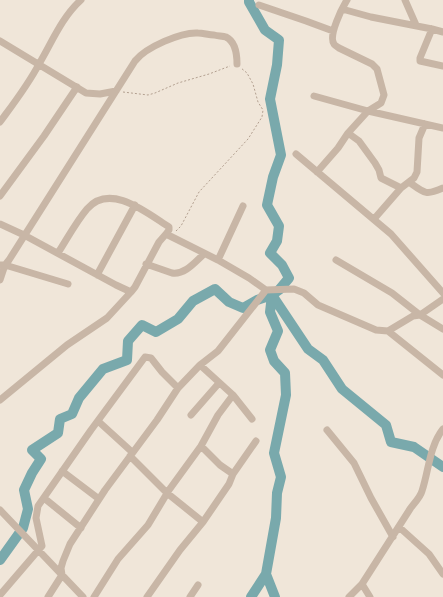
<svg xmlns="http://www.w3.org/2000/svg" width="443" height="597" viewBox="0 0 443 597" font-family="Figtree,sans-serif">
<rect width="100%" height="100%" fill="#f0e6d9"/>
<g fill="none" stroke-linecap="round" stroke-linejoin="round">
<!-- river -->
<path stroke="#79a9ac" stroke-width="10" d="M272,295L270,312L278,331L270,350L274,361L285,373L286,395L274,453L281,477L277,493L276,518L266,574L275,597
M272,295L308,349L323,360L342,389L386,425L391,442L414,447L443,467
M0,560L23,528L28,509L24,490L32,473L41,459L32,450L58,433L60,419L72,414L79,398L103,369L127,360L128,341L142,325L156,332L178,319L193,301L215,289L229,302L243,308L257,300L272,295L279,290L289,278L282,265L270,253L277,241L279,226L267,205L273,177L281,155L270,99L277,65L279,40L265,30L249,2V0
M251,597L266,574"/>
<!-- path -->
<path stroke="#b3a090" stroke-width="1" stroke-dasharray="2 2" stroke-linecap="butt" d="M123,92L148,95L155,93L178,83L209,74L230,66
M176,231L181,226L199,192L248,139L262,117L263,110L258,102L253,84L247,73L241,68"/>
<!-- minor -->
<path stroke="#c8b6a6" stroke-width="7" d="M405,0L416,25
M259,5L306,21L333,31
M342,9L371,17L432,29L443,32
M432,29L420,58V61L443,66
M0,41L86,93L100,94L116,91
M314,96L368,111L443,128
M0,122C14,103 28,85 39,64C52,42 62,17 81,0
M348,133L359,141L375,163L379,170L381,178L401,188
M296,154L391,234L443,293
M317,172L338,148L348,133L368,111L381,103L384,95L377,69L372,64L339,48C338,47 334,45 334,44C328,36 342,8 347,0
M409,182C424,193 426,196 443,188
M0,196L44,136L77,87
M374,219L401,188L414,178L417,172L419,138L425,124
M0,224L24,235L116,285L131,292L135,287L159,242L166,234L218,260L249,278L266,290L294,289L304,293L318,305L376,330L388,331L443,375
M58,253C67,239 76,222 87,209C110,182 147,213 169,227V230L166,234
M218,260L243,206
M336,260L392,293L420,315L443,329
M146,264L172,273C185,275 195,262 204,254
M0,265H5L9,260L135,61C146,47 181,32 198,33C203,33 209,35 214,35C217,36 223,36 226,37C236,42 237,55 237,64
M97,275L135,205
M0,280L5,265L68,284
M388,331L413,316L420,315L443,299
M233,395L252,419
M0,400L67,345L107,318L131,292
M191,415L219,383
M98,421L132,452
M327,430L354,463L371,498L393,537
M130,456L167,493L203,522L229,484L233,474L220,465L201,446
M62,471L99,499
M233,474L256,441
M44,498L81,528
M0,510L83,597
M399,527L429,554L443,574
M362,584L370,597
M0,595L42,546L36,518L38,506L91,430L145,357L151,358L162,372L178,388
M48,597L62,575L61,568L63,561L70,544L105,490L157,420L178,388L200,365L218,351L266,290
M94,597L118,559L148,525L169,490L201,446L218,415L233,395L200,365
M147,597L180,550L203,522
M190,597L198,585
M349,597L362,584L410,509C414,503 420,498 422,491C429,470 429,447 443,429"/>
</g>
</svg>
